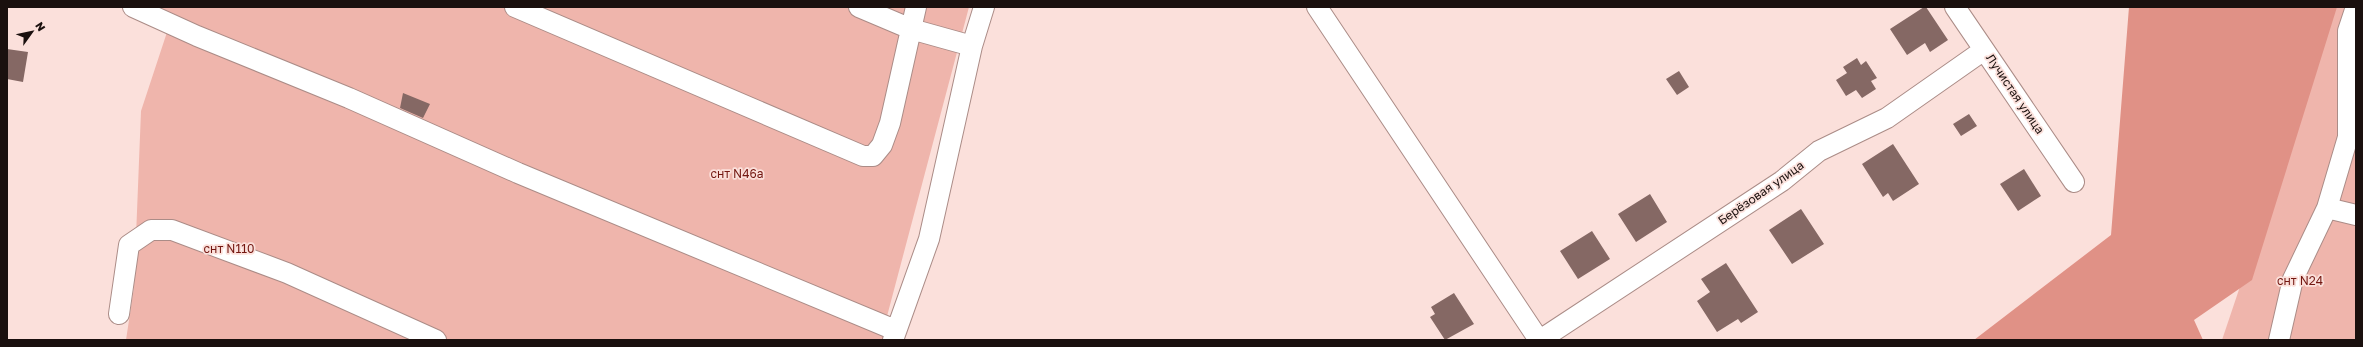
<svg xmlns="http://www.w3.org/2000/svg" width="2363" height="347" viewBox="0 0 2363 347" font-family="'Golos Text',sans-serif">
<rect width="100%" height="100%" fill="#fbe0db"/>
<!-- green -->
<path fill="#efb5ac" d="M149,7H969L886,320L885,340H126L134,287L141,111L172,17Z
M2334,7H2356V340H2222Z"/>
<!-- forest -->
<path fill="#e09186" d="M2129,7H2337L2252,280L2194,320L2203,340H1974L2111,235Z"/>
<!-- building -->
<path fill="#856864" d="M1924,7H1926L1948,40L1930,52L1925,43L1907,55L1890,29Z
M7,49L28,52L23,82L7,79Z
M1857,58L1861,65L1866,61L1877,78L1871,81L1876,89L1862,98L1856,90L1846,96L1836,80L1847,73L1843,67Z
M1679,71L1689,87L1677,95L1666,79Z
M403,93L430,104L423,118L400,108Z
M1969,114L1977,126L1961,136L1953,124Z
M1893,144L1919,184L1893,201L1888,193L1883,197L1862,164Z
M2024,169L2041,196L2018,211L2000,184Z
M1650,194L1667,222L1636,242L1618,214Z
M1801,209L1824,244L1792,264L1769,230Z
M1592,231L1610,259L1578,279L1560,251Z
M1726,263L1758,312L1741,323L1738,319L1717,332L1697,301L1710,292L1701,279Z
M1454,293L1474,324L1445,340L1430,317L1435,314L1431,307Z"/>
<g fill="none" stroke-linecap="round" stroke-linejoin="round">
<defs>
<path id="minor" d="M133,7L197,36L349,98L518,173L895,330
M515,7L863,156H873L882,145L890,123L916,7
M859,7L911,29L972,46
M1317,7L1539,340
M1955,7L2074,182
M2327,208L2356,215
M119,314L129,245L151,230H172L287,273L436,340
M893,340L929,239L972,46L984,7
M1540,340L1782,181L1819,151L1887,118L1984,50
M2279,340L2293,279L2327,208L2348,137V31L2356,7"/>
</defs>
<!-- minor casing -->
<use href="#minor" stroke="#ab8c87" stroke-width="22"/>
<!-- minor -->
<use href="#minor" stroke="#fff" stroke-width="20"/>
</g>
<g text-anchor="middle" stroke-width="3.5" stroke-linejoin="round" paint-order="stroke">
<!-- street labels -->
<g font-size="12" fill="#1a100e" stroke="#fbe0db">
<text transform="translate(2015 94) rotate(56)" y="4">Лучистая улица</text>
<text transform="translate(1761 193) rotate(-35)" y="4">Берёзовая улица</text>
</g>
<!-- park labels -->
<g font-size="12" fill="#741812" stroke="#fbe0db">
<text x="737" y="178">снт N46а</text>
<text x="229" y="253">снт N110</text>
<text x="2300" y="285">снт N24</text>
</g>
</g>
<!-- border -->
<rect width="2363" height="347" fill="none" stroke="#1a100e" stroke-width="16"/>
<!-- north arrow -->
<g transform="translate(32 32) rotate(57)" stroke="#fbe0db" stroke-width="3" paint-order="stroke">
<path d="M0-3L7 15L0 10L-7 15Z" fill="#1a100e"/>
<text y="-6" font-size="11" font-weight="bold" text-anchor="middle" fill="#1a100e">N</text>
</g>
</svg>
